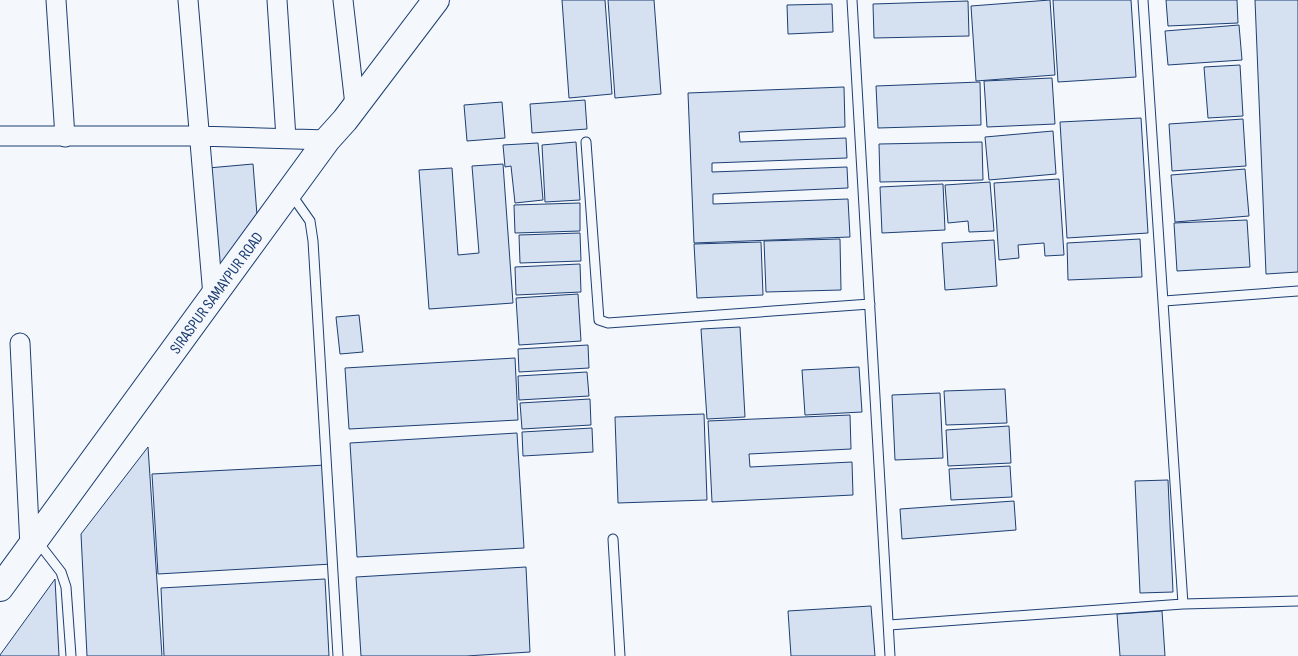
<svg xmlns="http://www.w3.org/2000/svg" width="1298" height="656" viewBox="0 0 1298 656" font-family="'Sofia Sans Condensed',sans-serif">
<rect width="100%" height="100%" fill="#f4f7fb"/>
<!-- building -->
<path fill="#d5e0f0" stroke="#1d3f73" d="M562,0H605L612,94L569,98Z
M608,0H654L661,94L615,98Z
M1050,0L1055,75L976,81L971,6Z
M1053,0H1131L1136,77L1058,82Z
M1166,0H1237L1238,23L1168,26Z
M1255,0H1298V272L1266,274Z
M968,1L969,36L874,38L873,4Z
M832,4L833,32L788,34L787,5Z
M1239,25L1242,60L1168,65L1165,31Z
M1240,65L1243,116L1208,118L1204,67Z
M1052,78L1055,124L987,127L984,81Z
M980,82L981,125L878,128L876,86Z
M844,87L845,127L739,132L740,142L846,138L847,158L712,163V172L847,167L848,188L713,194V204L848,199L850,237L694,243L688,93Z
M585,100L587,129L532,133L530,104Z
M502,102L505,138L467,141L464,105Z
M1141,118L1148,233L1067,238L1060,122Z
M1243,119L1246,166L1172,171L1169,124Z
M1053,131L1056,174L989,180L985,137Z
M576,142L580,200L545,202L542,145Z
M982,142L983,180L880,182L879,144Z
M538,143L543,200L515,203L511,166L505,167L503,145Z
M253,164L258,228L220,273L208,168Z
M503,164L513,303L429,309L419,170L452,168L458,255L479,253L472,166Z
M1245,169L1249,216L1175,222L1171,175Z
M1059,179L1064,255L1045,256L1044,243L1018,245L1019,258L999,260L994,183Z
M990,182L994,231L969,232L968,221L948,223L945,185Z
M943,184L945,230L882,233L880,187Z
M580,203V231L515,233L514,205Z
M1247,220L1250,267L1177,271L1174,223Z
M580,233L581,261L520,263L519,235Z
M840,239L841,290L766,292L764,241Z
M1140,239L1142,277L1068,280L1067,243Z
M994,240L997,286L945,290L942,243Z
M761,242L763,295L697,298L694,244Z
M580,264L581,292L516,295L515,267Z
M578,294L581,341L519,345L516,298Z
M359,315L363,352L340,354L336,317Z
M740,327L745,417L707,419L701,329Z
M588,345L589,368L519,372L518,349Z
M515,358L518,420L349,429L345,368Z
M859,367L862,412L805,415L802,370Z
M587,372L589,396L519,400L518,376Z
M1005,389L1007,423L946,425L944,391Z
M940,393L943,458L895,460L892,395Z
M590,399L591,425L522,429L520,403Z
M704,414L707,500L618,503L615,417Z
M850,415L851,449L749,454L750,467L852,462L853,495L712,502L708,421Z
M1009,426L1011,463L948,466L946,430Z
M592,428L593,452L523,456L522,432Z
M517,433L524,548L357,557L350,443Z
M148,447L162,656H87L81,534Z
M326,465L332,564L158,574L152,474Z
M1010,466L1012,497L951,500L949,469Z
M1168,480L1173,592L1140,593L1135,481Z
M1014,501L1016,530L902,539L900,509Z
M526,567L530,652L466,656H361L356,577Z
M55,579L59,656H0V655Z
M325,579L329,656H164L161,588Z
M871,606L875,656H791L788,611Z
M1162,611L1165,656H1120L1117,614Z"/>
<g fill="none" stroke-linecap="round" stroke-linejoin="round">
<defs>
<path id="lane" d="M852,0L890,656
M1143,0L1183,604
M586,142L599,320L608,323L870,304
M291,194L310,221L313,241L338,656
M1164,301L1298,291
M613,539L620,656
M37,541L61,572L66,587L71,656
M889,625L1183,604L1298,601"/>
<path id="street" d="M56,0L65,137
M188,0L213,296
M277,0L286,138
M343,0L355,105
M0,136H198L327,140
M20,343L30,547"/>
<g id="secondary">
<path id="s1" d="M0,588L327,140L345,120L436,0"/>
</g>
</defs>
<!-- lane casing -->
<use href="#lane" stroke="#1d3f73" stroke-width="11"/>
<!-- street casing -->
<use href="#street" stroke="#1d3f73" stroke-width="21"/>
<!-- secondary casing -->
<use href="#secondary" stroke="#1d3f73" stroke-width="28"/>
<!-- lane -->
<use href="#lane" stroke="#f4f7fb" stroke-width="9"/>
<!-- street -->
<use href="#street" stroke="#f4f7fb" stroke-width="19"/>
<!-- secondary -->
<use href="#secondary" stroke="#f4f7fb" stroke-width="26"/>
</g>
<g text-anchor="middle" stroke-width="4" stroke-linejoin="round" paint-order="stroke">
<!-- street labels -->
<g font-size="16" fill="#1d3f73" stroke="#f4f7fb">
<text dy="6" stroke="none"><textPath href="#s1" startOffset="366">SIRASPUR SAMAYPUR ROAD</textPath></text>
</g>
</g>
</svg>
